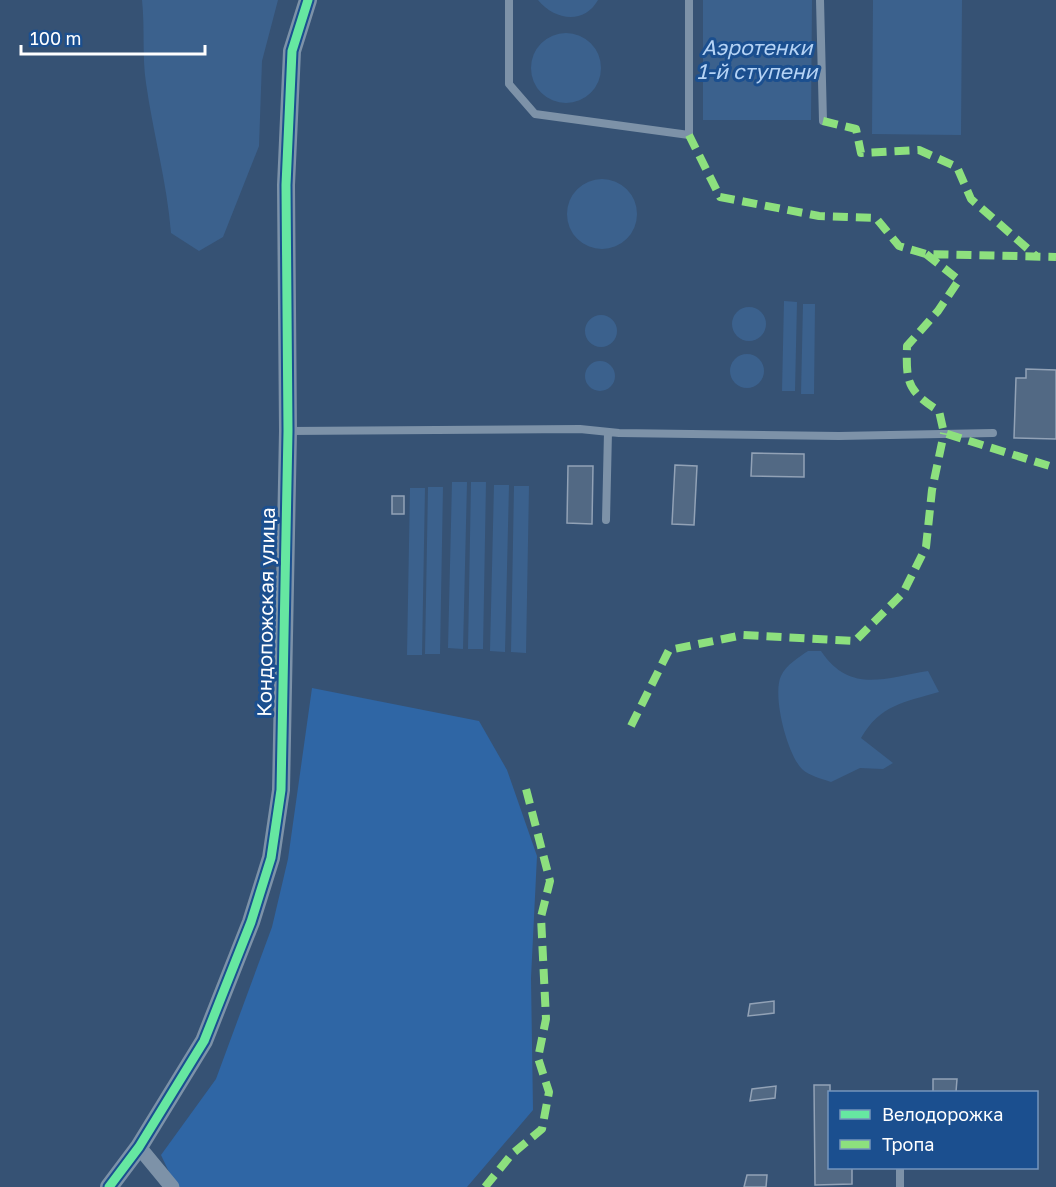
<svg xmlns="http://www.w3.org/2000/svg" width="1056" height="1187" viewBox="0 0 1056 1187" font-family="'Golos Text',sans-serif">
<rect width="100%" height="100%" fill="#365274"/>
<!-- green -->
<path fill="#2f66a5" d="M312,688L479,721L507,770L537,856L531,978L533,1110L467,1187H176L161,1155L216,1079L272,927L288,859Z"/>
<!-- water -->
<path fill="#3b618d" d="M142,0H278L262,61L259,146L223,237L199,251L171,233C167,182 153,133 146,83C142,56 145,27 142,0Z
M538,0H598C584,25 554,20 538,0Z
M703,0H812L811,120H703Z
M873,0H962L961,135L872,134Z
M531 68a35 35 0 1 1 70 0a35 35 0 1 1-70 0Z
M567 214a35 35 0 1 1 70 0a35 35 0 1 1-70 0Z
M784,301L797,302L795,391H782Z
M803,304H815L814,394H801Z
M732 324a17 17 0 1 1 34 0a17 17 0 1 1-34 0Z
M585 331a16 16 0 1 1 32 0a16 16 0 1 1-32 0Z
M730 371a17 17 0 1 1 34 0a17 17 0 1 1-34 0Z
M585 376a15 15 0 1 1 30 0a15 15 0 1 1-30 0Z
M452,482H467L463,649L448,648Z
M471,482H486L483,649H468Z
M494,485H509L505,652L490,651Z
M514,486H529L526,653L511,652Z
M428,487H443L440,654H425Z
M410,488H425L422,655H407Z
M808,651H821C850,694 884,678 928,671L939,692C904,702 880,705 861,738L893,763L883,769L860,768L831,782C822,779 808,775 802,769C787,754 772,695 781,676C786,665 799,657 808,651Z"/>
<!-- building -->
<path fill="#526984" stroke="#92a2b6" stroke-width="1.5" d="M1026,369L1056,370V439L1014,438L1016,378H1026Z
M752,453L804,454V477L751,476Z
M675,465L697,466L694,525L672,524Z
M568,466H593L592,524L567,523Z
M392,496H404V514H392Z
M774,1001V1013L748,1016L750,1004Z
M933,1079H957L956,1092H933Z
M814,1085H830V1167H852V1184L815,1185Z
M776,1086L775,1098L750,1101L752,1089Z
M747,1175H767L766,1187H744Z"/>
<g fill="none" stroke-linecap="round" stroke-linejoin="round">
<!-- service -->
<path stroke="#7d92a8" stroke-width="8" d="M509,0V84L535,114L689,135V0
M820,0L823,121
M289,431L580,429L619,433L839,436L993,433
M606,520L608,432
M900,1187V1168"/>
<!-- minor -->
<path stroke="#7d92a8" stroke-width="15" d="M139,1147L172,1187"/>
<!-- tertiary -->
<path stroke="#7d92a8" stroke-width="18" d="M109,1187L139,1147L204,1041L251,922L271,858L281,790L288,431L286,185L292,51L308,0"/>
<!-- quiet -->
<path stroke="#8de07e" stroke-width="8" stroke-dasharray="15 8" stroke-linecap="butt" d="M823,121L856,129L861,153L919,150L957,167L971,199L1036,256
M689,135L720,197L819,216L876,218L899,246L926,254L1056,257
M926,254L959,280L938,311L907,346C906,382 907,391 939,411L944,433L1056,468
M631,726L669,650L743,635L855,641L903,593L926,547L932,490L944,433
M485,1187L512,1154L542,1129L549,1092L538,1058L546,1019L541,917L550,881L525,785"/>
<defs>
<path id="cycleway" d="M109,1187L139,1147L204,1041L251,922L271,858L281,790L288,431L286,185L292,51L308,0"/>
</defs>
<!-- cycleway casing -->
<use href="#cycleway" stroke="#1b4f8f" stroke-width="13"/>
<!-- cycleway -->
<use href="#cycleway" stroke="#66e7a1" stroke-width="9"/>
</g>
<g text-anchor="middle" stroke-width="6" stroke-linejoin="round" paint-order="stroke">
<!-- street labels -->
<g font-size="20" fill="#fff" stroke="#1b4f8f">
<text transform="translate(266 612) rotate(-89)" y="7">Кондопожская улица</text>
</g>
<!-- water labels -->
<g font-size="21" font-style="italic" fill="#b5d3f5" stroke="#1b4f8f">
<text x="757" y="55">Аэротенки<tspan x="757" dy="24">1-й ступени</tspan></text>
</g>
</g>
<!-- legend -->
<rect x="828" y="1091" width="210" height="78" fill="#1b4f8f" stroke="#7695bc" stroke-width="1.5"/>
<rect x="840" y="1110" width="30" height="9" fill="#66e7a1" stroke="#7695bc" stroke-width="1.5"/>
<text x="882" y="1121" font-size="18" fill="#ffffff">Велодорожка</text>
<rect x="840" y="1140" width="30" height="9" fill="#8de07e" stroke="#7695bc" stroke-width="1.5"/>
<text x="882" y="1151" font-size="18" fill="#ffffff">Тропа</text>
<!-- scale -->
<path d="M21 45v9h184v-9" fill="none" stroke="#ffffff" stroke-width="3"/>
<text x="30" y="45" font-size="18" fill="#ffffff" stroke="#1b4f8f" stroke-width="4.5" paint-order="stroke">100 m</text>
</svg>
